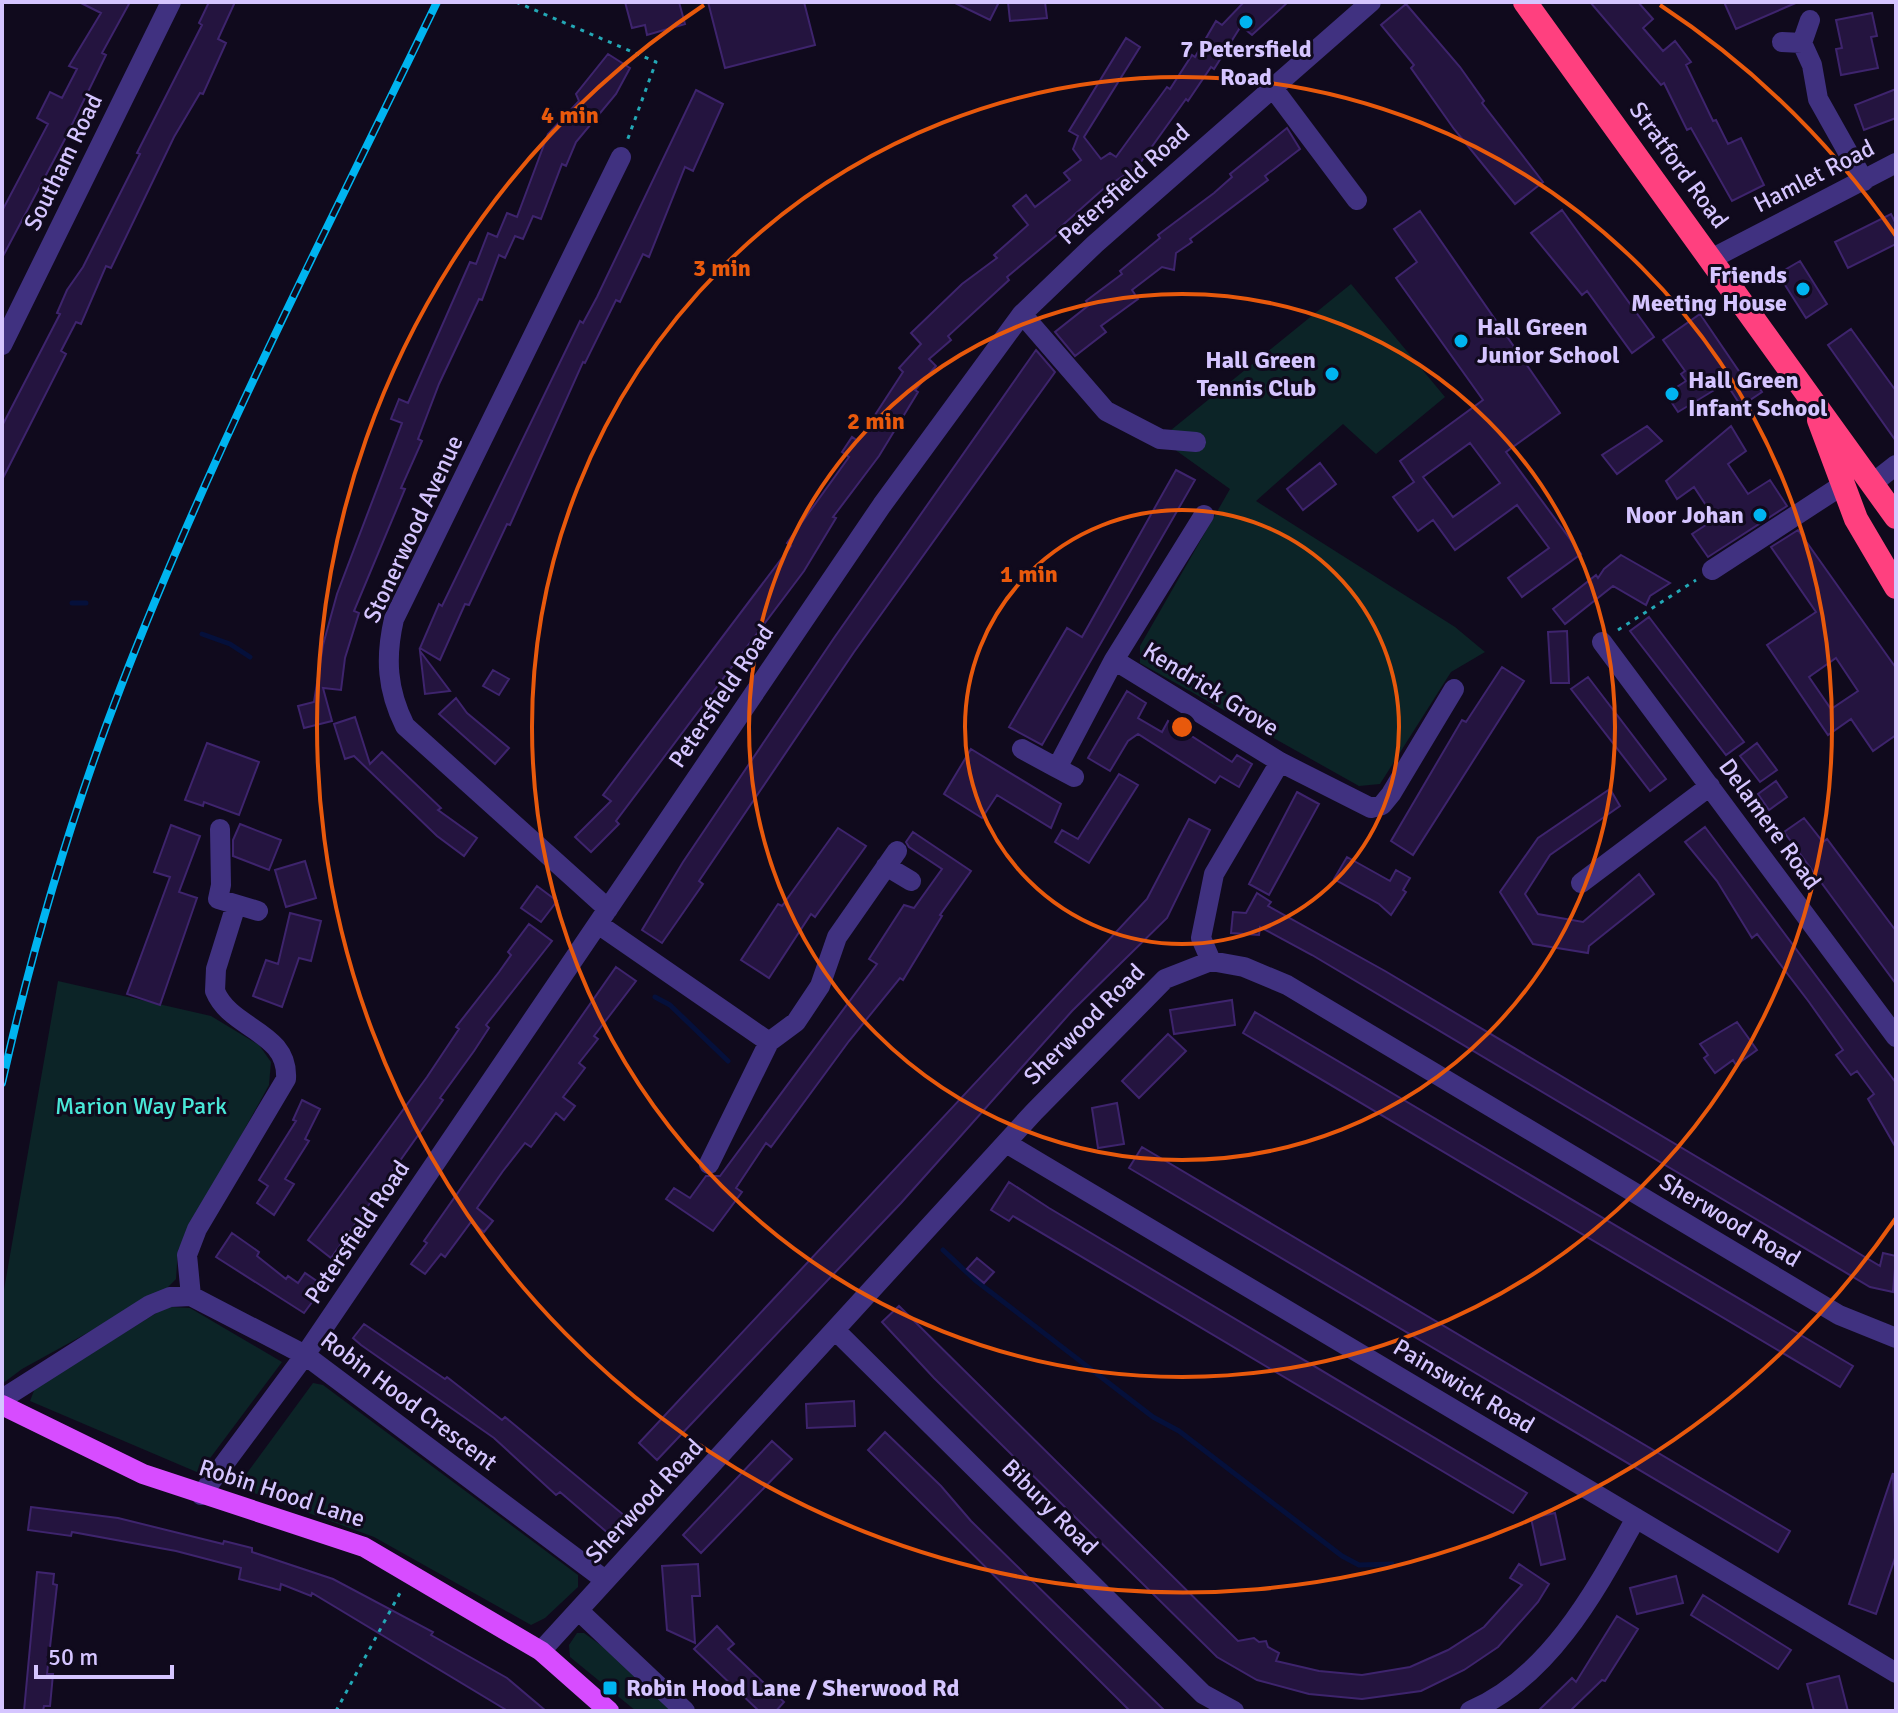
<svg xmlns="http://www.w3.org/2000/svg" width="1898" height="1713" viewBox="0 0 1898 1713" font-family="Signika,sans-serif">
<rect width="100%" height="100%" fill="#100a1d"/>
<!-- green -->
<path fill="#0c2427" d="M1351,284L1445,397L1376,454L1343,424L1256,501L1455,627L1485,652L1451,672L1380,784L1359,786L1140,663V646L1230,489L1160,439Z
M58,981L211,1016L259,1045L271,1062L269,1085L178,1250L176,1279L165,1290L22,1369L2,1384V1301Z
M171,1307L190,1308L282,1362L199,1473L30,1401L35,1388L158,1312Z
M313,1383L323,1385L578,1575V1587L545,1618L531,1625L374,1537L243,1489L239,1484Z
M577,1633H584L635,1670L679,1711H636L570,1657L569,1645Z"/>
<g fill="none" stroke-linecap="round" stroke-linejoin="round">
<!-- stream -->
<path stroke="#05103b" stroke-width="5" d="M72,603H86
M202,634L230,644L250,657
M655,997L670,1005L728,1061
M943,1250L975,1280L1153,1417L1179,1431L1342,1556L1359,1565L1392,1564"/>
</g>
<!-- building -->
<path fill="#24143f" stroke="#3e246d" stroke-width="2" fill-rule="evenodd" d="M79,2H130L102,53L106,55L64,141L2,258V211L48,124L37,118L50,92L62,98L77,69L69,66L101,13Z
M209,2H235L218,39L226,43L203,94L200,93L174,137L111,268L106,266L81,324L76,322L61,351L66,354L2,480V426L60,314L57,313L67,290L83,267L140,154L137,153L202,25L199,23Z
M625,2H679L685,24L647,35L645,25L632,28Z
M708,2H804L815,45L725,68Z
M953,2H999L990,20Z
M1008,2H1045L1047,18L1010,21Z
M1244,2H1288L1252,35L1241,26L1214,69L1211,67L1188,101L1186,99L1138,166L1102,190L1056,231L1058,234L1007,277L1009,280L948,336L951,340L929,359L936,366L915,390L918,392L879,456L833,517L836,518L804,571L616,821L619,824L591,852L575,837L611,801L603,795L791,546L787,543L849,457L842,452L852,437L858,441L903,372L899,368L921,344L911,333L962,284L997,258L994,255L1028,225L1013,206L1026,195L1035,207L1070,180L1064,173L1081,160L1073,149L1078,136L1069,131L1126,38L1140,47L1084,137L1101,159L1110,153L1116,157L1167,87L1170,89L1192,55L1195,57L1216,21L1222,25Z
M1590,2H1638L1653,19L1643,28L1663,51L1675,41L1691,62L1686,65L1713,121L1716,120L1728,144L1741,138L1764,185L1732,201L1691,128L1687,130L1664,83L1661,85Z
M1724,2H1798L1736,29Z
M1406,4L1460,67L1484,101L1482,103L1543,182L1515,204L1454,129L1411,68L1414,65L1381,25Z
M1872,13L1877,36L1871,37L1878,68L1841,75L1836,49L1842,48L1836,20Z
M608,54L630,68L616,94L576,142L566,166L562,164L541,219L533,216L523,239L515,236L505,258L499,255L482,300L479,299L439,384L418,439L422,441L401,488L405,489L354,611L359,613L345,658L341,690L323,688L332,721L304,728L298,706L314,702L323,645L337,594L402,423L391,419L399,399L408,403L470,262L476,264L488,233L497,237L507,213L517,217L548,134L579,101L576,94Z
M1896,89V118L1864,130L1855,105Z
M696,90L723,104L693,171L685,167L649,257L643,254L620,302L616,300L585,363L583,362L510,525L507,524L469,605L465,604L440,660L420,648L439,604L442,606L580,321L583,323L597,297Z
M1287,128L1300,149L1265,176L1268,180L1190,239L1192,242L1176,253L1174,270L1162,267L1132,290L1138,299L1101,326L1106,332L1075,356L1055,332L1089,305L1086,301L1122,274L1120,271L1160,238L1158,235L1214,193L1232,177L1230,174Z
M1562,210L1654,337L1632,353L1587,291L1582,295L1531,233Z
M1420,211L1560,413L1506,452L1581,554L1522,597L1508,578L1549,548L1517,505L1455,550L1433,520L1418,531L1393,497L1414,482L1400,461L1483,400L1396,278L1417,262L1394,229ZM1470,443L1500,483L1453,517L1423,477Z
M1891,214L1896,224V244L1848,268L1835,242Z
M1800,261L1827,304L1806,318L1778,274Z
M1700,314L1745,380L1751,376L1762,392L1741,406L1726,383L1678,412L1666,394L1686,381L1681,374L1685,371L1663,340Z
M1851,329L1896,391V441L1828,345Z
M1036,350L1055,372L854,652L699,881L703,884L662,943L642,930L683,862L834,638Z
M1647,426L1662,441L1617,474L1602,455Z
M1731,426L1746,451L1728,464L1748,494L1770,480L1787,506L1708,557L1692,534L1715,519L1694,487L1677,499L1666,481Z
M1320,463L1336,484L1303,510L1287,489Z
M1176,470L1195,480L1042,745L1009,727L1067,628L1082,637Z
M1798,530L1896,668V735L1873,751L1851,719L1828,735L1767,645L1816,612L1771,547ZM1836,658L1858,691L1831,709L1809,677Z
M1621,555L1670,583L1650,596L1646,605L1613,586L1565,624L1553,609L1596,575L1598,578L1604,569Z
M1649,617L1744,742L1726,755L1630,631Z
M1567,631L1569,683H1551L1548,632Z
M420,651L450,691L425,694Z
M1502,667L1524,681L1413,855L1391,841L1462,720L1466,722Z
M493,670L509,679L499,695L483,686Z
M1588,677L1666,779L1650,791L1571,689Z
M1127,691L1146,703L1138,718L1162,732L1168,721L1232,762L1237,755L1252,764L1239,787L1220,776L1215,783L1138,734L1128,741L1110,771L1088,758Z
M456,698L467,713L509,748L495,764L439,714Z
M355,717L370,764L382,752L441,808L438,810L477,838L464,856L437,836L354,756L345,759L334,724Z
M207,743L259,762L239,815L204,802L203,806L185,800Z
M1757,743L1777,770L1760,782L1740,756Z
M971,749L1061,804L1051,828L997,795L982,818L944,794Z
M1119,774L1138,785L1089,863L1055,842L1062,830L1078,839Z
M1776,781L1787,797L1769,810L1758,794Z
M1610,789L1620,806L1550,855L1525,894L1538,914L1583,922L1639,874L1654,894L1589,946L1588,953L1533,944L1500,892L1538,838Z
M1297,792L1319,804L1269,895L1249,884Z
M1804,818L1823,842L1827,839L1896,931V984L1784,832Z
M1189,819L1210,830L1167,918L1072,1011L901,1203L657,1460L639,1443L1147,899Z
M240,824L281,840L269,870L233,856V840Z
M171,825L200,836L179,892L197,898L160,1005L127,994L170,877L154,872Z
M1705,827L1896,1083V1148L1868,1099L1874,1094L1857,1071L1851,1075L1836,1055L1843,1050L1809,1002L1757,934L1752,938L1717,881L1685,842Z
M838,828L866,846L815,917L811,914L769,978L741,960L778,904L782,906Z
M913,832L971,871L940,915L942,916L903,980L900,978L849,1041L771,1147L766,1143L736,1188L742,1192L713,1231L666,1199L674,1188L690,1198L706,1176H720L877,964L869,959L904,905L914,908L942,869L909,847L906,842Z
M1347,857L1390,881L1396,870L1410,878L1403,890L1406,892L1391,915L1379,904L1334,879Z
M305,861L316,898L286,907L275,870Z
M537,886L557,901L541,922L521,908Z
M1257,893L1271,902L1268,906L1385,971L1880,1266L1883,1253L1896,1256L1893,1292L1870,1287L1312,955L1260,927L1259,935L1231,933L1233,912L1246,913Z
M290,913L321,921L311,961L299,958L282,1007L253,996L266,960L278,964Z
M529,924L552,941L486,1025L489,1028L474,1051L440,1098L443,1100L331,1258L308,1240L427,1077L459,1029L456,1027L499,972L511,955L508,952Z
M616,967L636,981L594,1036L598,1039L579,1063L585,1068L563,1097L575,1106L564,1120L556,1113L531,1147L525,1143L503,1171L477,1208L493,1221L484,1232L471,1222L445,1257L441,1254L425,1274L411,1264L427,1243L424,1241Z
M1232,1000L1235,1025L1174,1034L1170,1010Z
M1255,1012L1853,1366L1840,1387L1243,1033Z
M1737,1022L1757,1050L1736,1065L1733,1060L1715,1073L1704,1058L1708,1055L1700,1044Z
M1168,1034L1186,1051L1139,1098L1122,1081Z
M302,1100L320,1109L305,1139L309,1141L285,1179L294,1184L274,1215L257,1203L268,1186L259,1180L296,1121L293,1120Z
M1117,1103L1124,1144L1098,1148L1092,1108Z
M1142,1147L1790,1531L1778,1552L1129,1168Z
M1009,1182L1049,1208L1527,1493L1513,1513L1013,1216L1009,1221L991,1210Z
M232,1233L259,1252L257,1256L286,1279L288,1276L298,1283L305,1273L324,1286L304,1313L216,1257Z
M977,1258L994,1272L984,1283L967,1269Z
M899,1306L1238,1641L1254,1638L1259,1642L1266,1641L1268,1647L1279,1653L1276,1661L1319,1671L1362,1675L1410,1667L1448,1650L1484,1627L1522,1585L1510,1578L1519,1564L1549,1584L1538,1602L1498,1647L1464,1670L1421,1691L1362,1699L1309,1694L1257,1680L1217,1657L934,1378L882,1322Z
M364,1324L445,1379L447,1377L502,1420L505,1417L625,1516L609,1534L560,1492L556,1495L494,1438L361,1345L353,1338Z
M854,1401L855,1426L807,1428L806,1404Z
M885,1432L941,1486L971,1521L1165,1711H1130L1123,1704L868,1450Z
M772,1441L792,1459L701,1553L683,1535Z
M1893,1473L1896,1555L1876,1614L1849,1604Z
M31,1507L118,1518L223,1544L224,1541L252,1548V1552L333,1579L433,1632L431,1635L507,1678L546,1711H508L312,1593L311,1596L281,1584L280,1590L239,1579L241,1568L176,1551L72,1532L71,1536L28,1530Z
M1555,1513L1565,1559L1541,1565L1531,1518Z
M698,1564L700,1596H692L695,1643L667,1630L662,1566Z
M37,1572L54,1574L53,1584L57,1585L47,1674H53L50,1706H44L43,1711H24Z
M1676,1576L1683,1603L1637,1614L1630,1588Z
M1703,1595L1791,1650L1778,1669L1691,1615Z
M1617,1616L1638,1629L1605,1681L1602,1680L1570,1711H1538L1572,1678L1576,1682Z
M717,1626L734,1644L728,1649L784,1702L776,1711H759L694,1649Z
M1839,1676L1848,1711H1814L1807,1684Z"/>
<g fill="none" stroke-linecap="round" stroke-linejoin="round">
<!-- path -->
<path stroke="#23a8b6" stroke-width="3" stroke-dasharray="4 6" stroke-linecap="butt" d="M516,2L656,62L627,141
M1618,630L1696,580
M336,1711L401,1591"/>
<!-- minor -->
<path stroke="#403180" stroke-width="20" d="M1782,42L1802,43L1810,20
M1802,43L1812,65L1818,99L1864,181
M1273,88L1357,200
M1713,258L1896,163
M1022,314L1106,411L1160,439L1196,442
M2,345L171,2
M1873,483L1896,465
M1204,515L1114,660L1280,762L1371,808L1382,805L1391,794L1454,689
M1712,570L1841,486
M1602,642L1896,1037
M1022,749L1057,768L1114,660
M1057,768L1074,777
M220,829L221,885L218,899L258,911
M886,866L911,881
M1581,883L1710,786
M608,909L405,726C387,690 385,658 394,619L621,157
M598,924L769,1042
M1211,961L1201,938L1214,874L1280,762
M1006,1143L1896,1673
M709,1164L769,1042L796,1022L820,986L837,937L897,851
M191,1296L187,1255L197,1229L286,1079C289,1031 231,1030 215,991L216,969L236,905
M836,1331L1203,1694L1234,1711
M2,1399L150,1305L170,1297L191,1296L305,1355L605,1580
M201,1495L305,1355L882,505L1022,314L1095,244L1371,2
M579,1611L685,1711
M541,1651L1034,1112L1165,979L1211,961L1244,967L1287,985L1839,1315L1896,1338
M1470,1711C1550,1677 1596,1590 1636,1518"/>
<!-- major -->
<path stroke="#d74cff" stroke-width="20" d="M2,1405L143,1474L364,1547L541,1651L609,1711"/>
<!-- highway -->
<path stroke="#ff407f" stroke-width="24" d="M1525,2L1896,517
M1819,420L1856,519L1896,587"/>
<defs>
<path id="rail" d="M2,1083C32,949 71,816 120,689C210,454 328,228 437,2"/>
</defs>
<!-- rail casing -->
<use href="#rail" stroke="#00b4f0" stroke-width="8"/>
<!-- rail -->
<use href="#rail" stroke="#100a1d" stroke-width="5" stroke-dasharray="15" stroke-linecap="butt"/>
</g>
<!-- distance rings -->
<g fill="none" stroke="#e8590c" stroke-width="4">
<circle cx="1182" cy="727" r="217"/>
<circle cx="1182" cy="727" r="433"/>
<circle cx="1182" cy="727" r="650"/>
<path d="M1896 1218A866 866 0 1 1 704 5M1660 5A866 866 0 0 1 1896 236"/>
</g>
<!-- markers -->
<g fill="#00b4f0" stroke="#100a1d" stroke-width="3">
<circle cx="1246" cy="22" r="8"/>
<circle cx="1803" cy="289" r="8"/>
<circle cx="1461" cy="341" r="8"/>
<circle cx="1332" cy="374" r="8"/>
<circle cx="1672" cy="394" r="8"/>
<circle cx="1760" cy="515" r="8"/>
<rect x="602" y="1680" width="16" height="16" rx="4"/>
</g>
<g text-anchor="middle" stroke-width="6" stroke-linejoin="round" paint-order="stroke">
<!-- poi labels -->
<g font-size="24" font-weight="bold" fill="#d5c5ff" stroke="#100a1d" text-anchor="end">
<text x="1246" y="57" text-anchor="middle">7 Petersfield<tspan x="1246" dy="28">Road</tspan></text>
<text x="1787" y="283">Friends<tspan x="1787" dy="28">Meeting House</tspan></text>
<text x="1477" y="335" text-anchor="start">Hall Green<tspan x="1477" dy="28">Junior School</tspan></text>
<text x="1316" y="368">Hall Green<tspan x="1316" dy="28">Tennis Club</tspan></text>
<text x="1688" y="388" text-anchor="start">Hall Green<tspan x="1688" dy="28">Infant School</tspan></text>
<text x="1744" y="523">Noor Johan</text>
<text x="626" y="1696" text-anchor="start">Robin Hood Lane / Sherwood Rd</text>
</g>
<!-- street labels -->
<g font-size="24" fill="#d5c5ff" stroke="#100a1d">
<text transform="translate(63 162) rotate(-64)" y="8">Southam Road</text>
<text transform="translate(1679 165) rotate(54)" y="8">Stratford Road</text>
<text transform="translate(1814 176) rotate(-27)" y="8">Hamlet Road</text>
<text transform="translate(1124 184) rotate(-42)" y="8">Petersfield Road</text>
<text transform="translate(413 529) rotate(-65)" y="8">Stonerwood Avenue</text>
<text transform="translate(1211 689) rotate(32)" y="8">Kendrick Grove</text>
<text transform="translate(721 696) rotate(-56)" y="8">Petersfield Road</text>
<text transform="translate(1770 824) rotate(54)" y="8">Delamere Road</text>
<text transform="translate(1084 1024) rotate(-45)" y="8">Sherwood Road</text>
<text transform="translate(1730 1220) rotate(31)" y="8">Sherwood Road</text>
<text transform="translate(357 1232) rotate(-56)" y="8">Petersfield Road</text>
<text transform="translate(1464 1386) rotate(31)" y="8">Painswick Road</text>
<text transform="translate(409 1401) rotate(37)" y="8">Robin Hood Crescent</text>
<text transform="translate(282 1493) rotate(18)" y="8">Robin Hood Lane</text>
<text transform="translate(644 1501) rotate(-47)" y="8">Sherwood Road</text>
<text transform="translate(1050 1507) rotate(45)" y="8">Bibury Road</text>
</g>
<!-- park labels -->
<g font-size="24" fill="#49e8d8" stroke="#100a1d">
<text x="141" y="1114">Marion Way Park</text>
</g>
</g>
<circle cx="1182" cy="727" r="12" fill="#e8590c" stroke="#100a1d" stroke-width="4"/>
<g font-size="24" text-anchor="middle" font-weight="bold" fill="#e8590c" stroke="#100a1d" stroke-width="6" stroke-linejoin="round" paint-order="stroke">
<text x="570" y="123">4 min</text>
<text x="722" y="276">3 min</text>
<text x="876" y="429">2 min</text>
<text x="1029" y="582">1 min</text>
</g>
<!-- border -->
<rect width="1898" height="1713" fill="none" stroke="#d5c5ff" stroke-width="8"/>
<!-- scale -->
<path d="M36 1665v12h136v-12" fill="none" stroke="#d5c5ff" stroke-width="4"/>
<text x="48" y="1665" font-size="24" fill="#d5c5ff" stroke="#100a1d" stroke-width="6" paint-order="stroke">50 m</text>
</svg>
